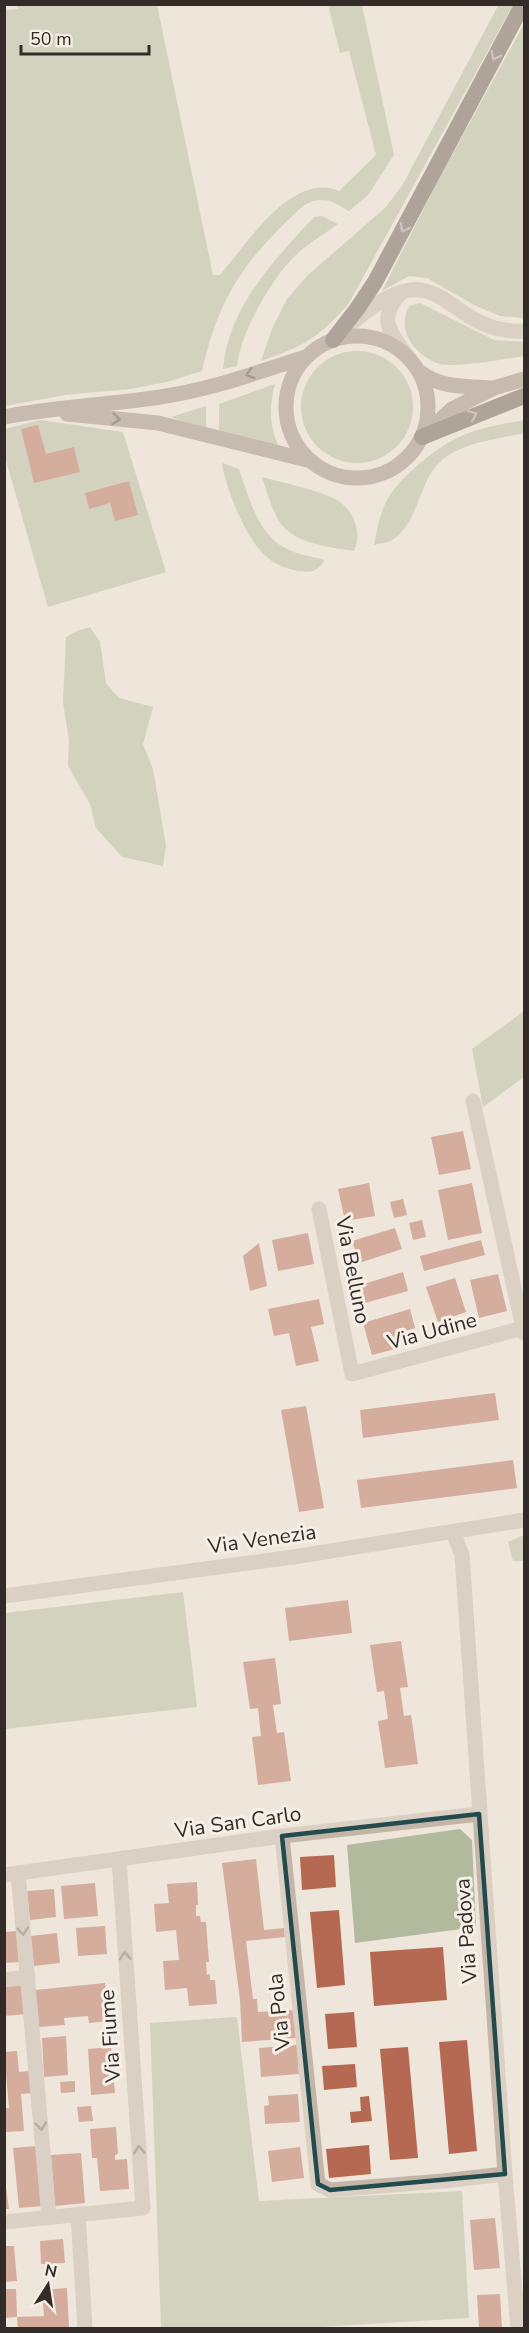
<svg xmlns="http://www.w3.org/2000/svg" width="529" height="2333" viewBox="0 0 529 2333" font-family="'Nunito Sans',sans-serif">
<rect width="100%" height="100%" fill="#eee5db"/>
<!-- green -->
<path fill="#b1ba9d" d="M499,4L513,5L349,303C319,338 304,346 261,361L272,329L287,299L308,275L386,207L403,184Z
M17,5H157L213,275H220C246,245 292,171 339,191L376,155L349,51L340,53L328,5H362L394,155L368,195L349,211C340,206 331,199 320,200C306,200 296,213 286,222C238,269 217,305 202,371L167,382L130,389L65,395L5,406L4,10L18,9Z
M524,24V318L500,316L476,306L427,278L409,276L382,291L440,177Z
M322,216L338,224C322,236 302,247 289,262C267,287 241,333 237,366L223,369C228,308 274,260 314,217Z
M420,303L494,340L524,342V356C505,359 458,368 440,364C428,361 413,349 408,337C403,325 404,318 409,306Z
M301 407a56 56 0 1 1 112 0a56 56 0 1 1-112 0Z
M275,384C269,408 269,427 280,449L219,433V404Z
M206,406V430L171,417Z
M40,420L123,432L166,572L48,607L5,457V429Z
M524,420V433C498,439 462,442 441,461C418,481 419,524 392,540C388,543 380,543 374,545C377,532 379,516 385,504C396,480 433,450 457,438C477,428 503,424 524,420Z
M222,463L239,469C248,494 256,529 280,545C293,554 310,556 325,560C317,572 311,573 298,571C287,569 276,565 268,558C246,541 226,489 222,463Z
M262,477C280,482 322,491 337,500C354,510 363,534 354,551C330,547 296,544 281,524C272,511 267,492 262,477Z
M90,627L100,642L106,683L119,698L153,707L143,744L153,769L166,846L163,866L122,857L96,828L90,804L68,766L69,740L63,702L66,637L77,631Z
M524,1011V1077L483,1107L472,1049Z
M524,1535V1561H513L508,1542Z
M183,1592L197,1707L5,1729V1613Z
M460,1829L472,1840L476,1927L355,1943L347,1845Z
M237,2017L259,2201L462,2191L469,2318L304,2328H161L150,2023Z"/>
<!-- building -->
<path fill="#b56952" d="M38,425L46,454L74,447L80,472L34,483L21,429Z
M129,481L138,515L115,521L110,503L89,509L85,493Z
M463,1131L471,1169L439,1175L431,1137Z
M369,1183L375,1216L345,1221L338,1189Z
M472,1183L482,1233L448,1240L438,1190Z
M403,1199L407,1215L394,1218L390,1202Z
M422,1220L426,1237L413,1240L409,1223Z
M395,1228L402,1249L359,1263L352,1241Z
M308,1233L314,1264L278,1271L272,1240Z
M481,1240L485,1255L424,1271L420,1256Z
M259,1243L267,1286L250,1291L243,1256Z
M403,1272L408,1291L365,1303L360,1285Z
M498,1274L507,1311L479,1318L470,1280Z
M455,1278L466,1312L438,1322L426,1287Z
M319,1299L324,1324L311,1327L319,1361L296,1366L289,1333L274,1336L268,1309Z
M410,1309L415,1328L395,1334L399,1348L372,1355L363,1323Z
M495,1393L499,1420L363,1438L360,1410Z
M306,1406L324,1508L299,1512L281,1410Z
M513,1460L517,1488L361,1508L357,1480Z
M348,1600L352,1633L289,1641L285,1608Z
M401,1641L408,1687L400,1688L404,1716L411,1715L418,1764L385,1768L378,1721L388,1719L384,1691L377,1692L370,1645Z
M275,1658L281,1704L273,1705L277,1733L284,1732L291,1781L258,1785L252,1737L261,1736L258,1708L250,1709L243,1662Z
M334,1855L336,1887L302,1890L300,1857Z
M256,1859L264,1930L284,1928L285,1937L246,1941L253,1999H257L258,2012L295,2010L296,2038L242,2042L240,2000L222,1863Z
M197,1882L198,1905H196V1916H200L201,1922H206L209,1962H206L207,1975L210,1974V1980H215L217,2004L189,2006L187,1988L165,1990L163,1961L179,1960L176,1930L156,1932L154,1904L169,1903L167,1884Z
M95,1883L98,1916L64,1919L61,1886Z
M54,1889L56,1917L30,1920L27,1891Z
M339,1910L345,1985L317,1988L310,1912Z
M105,1926L107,1954L78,1956L76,1928Z
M17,1931L20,1962L4,1963V1932Z
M57,1933L60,1963L34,1966L31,1936Z
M443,1947L447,2000L374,2006L370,1952Z
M105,1983L109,2021L89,2023L88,2016L64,2018L65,2025L39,2027L35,1990Z
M24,1985L26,2014L4,2016V1987Z
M354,2012L357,2047L328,2049L325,2014Z
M66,2036L68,2075L44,2077L42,2038Z
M467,2040L477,2151L449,2154L439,2042Z
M297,2045L299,2074L261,2077L259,2048Z
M111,2047L115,2093L91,2095L88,2049Z
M408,2047L418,2158L390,2160L380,2049Z
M17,2051L19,2072L30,2071L32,2093L21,2094L24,2131L6,2132L4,2108H9L4,2052Z
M355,2064L357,2087L324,2090L322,2066Z
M75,2081V2092L61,2093L60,2082Z
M298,2094L300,2122L265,2124L264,2106L269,2105L268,2096Z
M369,2096L372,2121L351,2123L350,2112L361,2111L360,2097Z
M91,2106L93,2121L79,2122L77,2107Z
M116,2127L118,2154L115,2155V2160L127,2159L129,2189L100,2191L97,2158H92L90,2129Z
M369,2145L371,2174L329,2178L326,2149Z
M36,2146L42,2206L19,2208L13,2148Z
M300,2147L304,2178L272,2182L268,2151Z
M81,2153L85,2203L55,2206L51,2155Z
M4,2172L9,2209H4Z
M495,2218L500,2268L474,2270L470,2220Z
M63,2239L65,2263L41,2264L40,2241Z
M4,2246H14L17,2281L4,2282Z
M67,2288L69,2328H18L17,2317L44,2316L42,2290Z
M4,2289H16L17,2317L4,2318Z
M500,2294L502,2328H479L477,2295Z"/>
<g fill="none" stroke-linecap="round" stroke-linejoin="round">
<!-- minor -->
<path stroke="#c4b5a9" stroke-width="15" d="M400,294C375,321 393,335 410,360
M351,324C444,241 442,335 524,331
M473,1101L524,1333
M319,1209L352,1374L523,1328
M453,1532L462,1555L505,2174L518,2328
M4,1596L293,1557L524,1520
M282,1836L318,2184L330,2190L443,2181L505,2174
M18,1873L49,2218
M4,1875L282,1836L479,1814
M4,1980L28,1977
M78,2215L85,2328
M4,2222L143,2208L119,1860"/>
<!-- secondary -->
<path stroke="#97857a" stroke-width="15" d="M286 407a71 71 0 1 1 142 0a71 71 0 1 1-142 0Z
M420,372C442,389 467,386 494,388
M67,414L158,423L311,461
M4,417C56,407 108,405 160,397C210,390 258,372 306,357
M424,435L452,409L494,388L524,379"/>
<!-- trunk -->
<path stroke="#62544d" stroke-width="16" d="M333,340L357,309L375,282L523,4
M422,437L524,396"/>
</g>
<!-- one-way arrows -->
<defs><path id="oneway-chevron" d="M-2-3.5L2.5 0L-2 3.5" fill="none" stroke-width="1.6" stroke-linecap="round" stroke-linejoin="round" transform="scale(1.5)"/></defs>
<g stroke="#a59a92">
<use href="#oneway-chevron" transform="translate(495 56) rotate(118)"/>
<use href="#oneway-chevron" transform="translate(404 228) rotate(118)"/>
<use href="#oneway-chevron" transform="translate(473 415) rotate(-23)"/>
</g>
<g stroke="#4b423c">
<use href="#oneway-chevron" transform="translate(250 374) rotate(163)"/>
<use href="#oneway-chevron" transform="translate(116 419) rotate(6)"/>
</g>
<g stroke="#746962">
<use href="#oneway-chevron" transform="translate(23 1931) rotate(84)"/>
<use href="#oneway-chevron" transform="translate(125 1956) rotate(-94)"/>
<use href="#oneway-chevron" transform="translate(41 2126) rotate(85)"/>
<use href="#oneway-chevron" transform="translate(139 2150) rotate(-94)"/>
</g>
<!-- marked area -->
<path d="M0 0H529V2333H0ZM479,1814L505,2174L330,2190L318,2184L282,1836Z" fill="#eee5db" fill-opacity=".55" fill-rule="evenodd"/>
<path fill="none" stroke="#234b4d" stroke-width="4.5" stroke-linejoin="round" d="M479,1814L505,2174L330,2190L318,2184L282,1836Z"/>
<g text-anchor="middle" stroke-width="6" stroke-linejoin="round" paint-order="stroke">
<!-- street labels -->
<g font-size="21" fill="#322b27" stroke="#f6efe6">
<text transform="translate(353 1270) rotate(79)" y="7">Via Belluno</text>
<text transform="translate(432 1331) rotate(-15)" y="7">Via Udine</text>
<text transform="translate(262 1539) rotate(-8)" y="7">Via Venezia</text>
<text transform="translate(238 1822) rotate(-8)" y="7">Via San Carlo</text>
<text transform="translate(466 1931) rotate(-94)" y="7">Via Padova</text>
<text transform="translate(279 2012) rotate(-96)" y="7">Via Pola</text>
<text transform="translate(110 2036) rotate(-94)" y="7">Via Fiume</text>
</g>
</g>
<!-- border -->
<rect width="529" height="2333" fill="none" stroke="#322b27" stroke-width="12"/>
<!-- north arrow -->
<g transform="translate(48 2285) rotate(12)" stroke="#f6efe6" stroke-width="4.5" paint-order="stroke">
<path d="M0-4.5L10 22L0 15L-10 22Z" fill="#322b27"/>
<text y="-9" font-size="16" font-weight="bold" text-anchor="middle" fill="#322b27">N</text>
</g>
<!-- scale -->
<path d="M21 45v9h128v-9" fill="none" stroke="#322b27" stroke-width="3"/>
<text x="30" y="45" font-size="18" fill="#322b27" stroke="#f6efe6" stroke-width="4.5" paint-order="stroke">50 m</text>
</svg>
